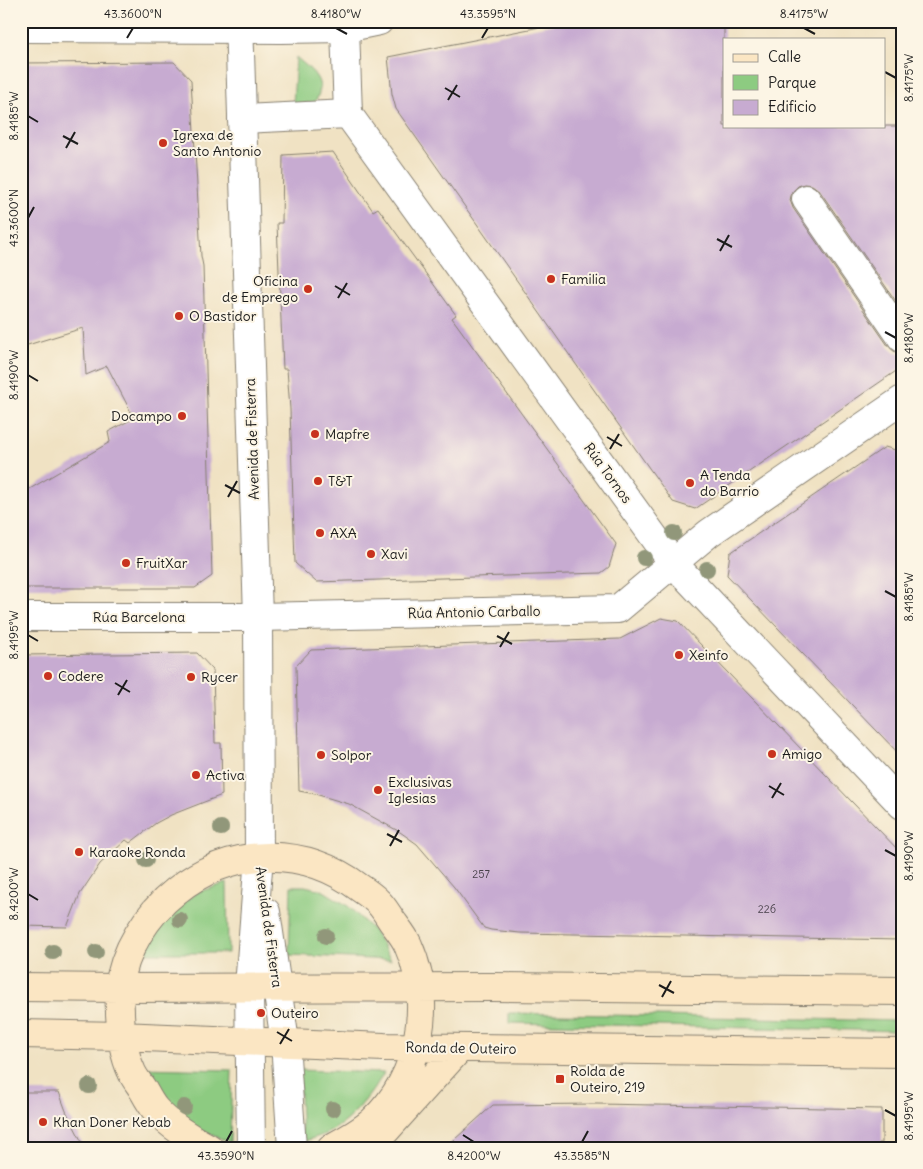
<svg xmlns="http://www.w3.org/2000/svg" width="923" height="1169" viewBox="0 0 923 1169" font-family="Delius,sans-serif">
<rect width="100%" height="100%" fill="#fcf5e5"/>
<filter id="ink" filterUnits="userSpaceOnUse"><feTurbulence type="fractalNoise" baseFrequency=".02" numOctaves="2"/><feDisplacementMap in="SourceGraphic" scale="10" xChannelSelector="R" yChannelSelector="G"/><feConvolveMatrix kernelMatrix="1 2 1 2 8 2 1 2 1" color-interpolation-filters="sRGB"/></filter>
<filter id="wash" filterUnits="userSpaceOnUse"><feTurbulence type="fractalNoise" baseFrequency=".0096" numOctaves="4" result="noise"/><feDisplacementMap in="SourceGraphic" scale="20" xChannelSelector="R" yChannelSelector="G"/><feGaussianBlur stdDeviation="1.12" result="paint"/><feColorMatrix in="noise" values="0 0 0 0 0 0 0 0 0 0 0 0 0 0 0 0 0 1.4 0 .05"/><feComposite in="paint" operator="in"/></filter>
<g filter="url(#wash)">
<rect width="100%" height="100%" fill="#f0e2c3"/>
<!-- green -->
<path fill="#8dcb81" stroke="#54744e" d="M296,57C312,71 329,82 314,103L293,104Z
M227,883L228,953H142L155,928L173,910L198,892Z
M291,886H305L322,890L348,906L375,932L391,960L289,955Z
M509,1013L902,1021V1031L509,1023Z
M139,1068L232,1070L230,1142C220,1138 208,1134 198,1129C174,1115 154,1090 139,1068Z
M299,1070L384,1073C370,1096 350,1123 325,1134C318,1137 310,1139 302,1142Z"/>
<g id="blocks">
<!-- building -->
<path fill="#c7abd1" d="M570,21H724V126H902V310L819,190L812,185L804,184L798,186L792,192L790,200L793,208L889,347L895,352L902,353V367L695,509L673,502L396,109L392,94L388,57Z
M174,62L191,80L201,256L203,266L212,576L195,588H21V494L110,442L108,432L134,418L107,366L86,375L83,328L21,347V63Z
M333,152L373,211L378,208L456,315L452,318L616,544L609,567L601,573L316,582L295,563L290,409L287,369H283L277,223H282L283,155Z
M885,447L902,452V757L727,575L730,553Z
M661,618L678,621L902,854V940L520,933L491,930L484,928L454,887L417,844L400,832L349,804L315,794L299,791L296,666L311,650L620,639Z
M197,653L213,670L215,743H221L222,795L171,815L156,823L130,843L126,840L100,864L80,894L67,927L21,926V655Z
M21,1092H59L66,1111L85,1148H21Z
M597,1104L882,1109V1143H879V1148H445L493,1105Z"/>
</g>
</g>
<g filter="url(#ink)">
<use href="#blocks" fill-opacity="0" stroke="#867f70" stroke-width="1"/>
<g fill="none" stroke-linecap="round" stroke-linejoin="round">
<defs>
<path id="pedestrian" d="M21,617H258"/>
<path id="minor" d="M21,28L281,29L345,28L348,114L242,119
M345,28L379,21
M348,114L673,563L902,805
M806,199L902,338
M258,617L618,609L709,533L902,400"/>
<path id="tertiary" d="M239,21L258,617L259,856L249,987L251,1148
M266,912L285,1042L292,1148"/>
<path id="secondary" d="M21,987L119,988L491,987L902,991
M21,1034L121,1036L384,1047L902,1053
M209,1148C191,1139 168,1124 155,1109C150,1103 146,1095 142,1088C138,1082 133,1076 131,1070C123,1053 121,1032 120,1014C120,1005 119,997 119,989C123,951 147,914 176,891C232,846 304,846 360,888C366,892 372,896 377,901C383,906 387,914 392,921C397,928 404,936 408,945C434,1003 420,1077 373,1121C361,1132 346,1140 331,1148
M370,1148L460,1048"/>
</defs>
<!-- pedestrian casing -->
<use href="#pedestrian" stroke="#867f70" stroke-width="30"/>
<!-- minor casing -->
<use href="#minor" stroke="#867f70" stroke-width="30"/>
<!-- tertiary casing -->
<use href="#tertiary" stroke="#867f70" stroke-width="30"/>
<!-- secondary casing -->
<use href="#secondary" stroke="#867f70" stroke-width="30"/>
<!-- pedestrian -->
<use href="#pedestrian" stroke="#fff" stroke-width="28"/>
<!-- minor -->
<use href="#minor" stroke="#fff" stroke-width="28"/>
<!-- tertiary -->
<use href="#tertiary" stroke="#fff" stroke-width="28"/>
<!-- secondary -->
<use href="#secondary" stroke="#fbe6c3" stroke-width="28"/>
</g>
<!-- trees -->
<g fill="#91977a">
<circle cx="674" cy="533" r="8"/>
<circle cx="644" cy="558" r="8"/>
<circle cx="707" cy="569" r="8"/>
<circle cx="221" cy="828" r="8"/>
<circle cx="146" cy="860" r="8"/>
<circle cx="180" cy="920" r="8"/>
<circle cx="326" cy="936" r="8"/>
<circle cx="53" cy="952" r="8"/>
<circle cx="96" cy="952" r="8"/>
<circle cx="89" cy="1086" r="8"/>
<circle cx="184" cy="1107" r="8"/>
<circle cx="333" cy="1109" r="8"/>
</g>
</g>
<!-- ticks -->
<path fill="none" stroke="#1c1c1c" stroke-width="2" d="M336,28L347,34M804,28L815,34M127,38L133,28M482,38L488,28M885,72L896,78M445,88L460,97M448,100L457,85M28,116L38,122M63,136L78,144M66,148L75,132M28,218L34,207M717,239L732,247M720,251L729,235M335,286L350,295M338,298L347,283M885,332L896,338M28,375L38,381M607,437L622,446M610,449L619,434M225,485L240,493M228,497L237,481M885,591L896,597M28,635L38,641M497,636L512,644M500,647L509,632M115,683L130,692M118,695L127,680M769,786L784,795M772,798L781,783M387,834L402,842M390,846L399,830M885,850L896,856M28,894L38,900M659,985L674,993M662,997L671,981M277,1032L292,1041M280,1044L289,1029M885,1110L896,1116M463,1135L474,1142M226,1142L232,1131M582,1142L588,1131"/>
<!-- markers -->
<g fill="#c8321e" stroke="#fcf5e5" stroke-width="2">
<circle cx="163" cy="143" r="5"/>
<circle cx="551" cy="279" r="5"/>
<circle cx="308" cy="289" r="5"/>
<circle cx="179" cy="316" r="5"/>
<circle cx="182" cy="416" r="5"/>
<circle cx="315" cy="434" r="5"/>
<circle cx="318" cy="481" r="5"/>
<circle cx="690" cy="483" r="5"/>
<circle cx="320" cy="533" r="5"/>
<circle cx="371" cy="554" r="5"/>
<circle cx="126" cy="563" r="5"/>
<circle cx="679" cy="655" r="5"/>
<circle cx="48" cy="676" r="5"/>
<circle cx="191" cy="677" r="5"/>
<circle cx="772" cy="754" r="5"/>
<circle cx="321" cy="755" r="5"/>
<circle cx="196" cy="775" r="5"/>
<circle cx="378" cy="790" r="5"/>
<circle cx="79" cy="852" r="5"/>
<circle cx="261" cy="1013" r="5"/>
<rect x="555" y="1074" width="10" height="10" rx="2.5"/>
<circle cx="43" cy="1122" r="5"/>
</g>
<g text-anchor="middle" stroke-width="4" stroke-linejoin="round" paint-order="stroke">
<!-- number labels -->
<g font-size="11" fill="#474049">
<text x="481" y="878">257</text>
<text x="767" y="913">226</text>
</g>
<!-- poi labels -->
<g font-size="14" fill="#1c1c1c" stroke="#fcf5e5" text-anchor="start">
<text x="173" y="140">Igrexa de<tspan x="173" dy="16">Santo Antonio</tspan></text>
<text x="561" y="284">Familia</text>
<text x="298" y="286" text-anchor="end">Oficina<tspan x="298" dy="16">de Emprego</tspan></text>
<text x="189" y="321">O Bastidor</text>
<text x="172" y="421" text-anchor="end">Docampo</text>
<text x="325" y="439">Mapfre</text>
<text x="700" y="480">A Tenda<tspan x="700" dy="16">do Barrio</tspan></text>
<text x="328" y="486">T&amp;T</text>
<text x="330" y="538">AXA</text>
<text x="381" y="559">Xavi</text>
<text x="136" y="568">FruitXar</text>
<text x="689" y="660">Xeinfo</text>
<text x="58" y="681">Codere</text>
<text x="201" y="682">Rycer</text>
<text x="782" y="759">Amigo</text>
<text x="331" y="760">Solpor</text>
<text x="206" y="780">Activa</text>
<text x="388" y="787">Exclusivas<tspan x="388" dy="16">Iglesias</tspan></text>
<text x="89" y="857">Karaoke Ronda</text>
<text x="271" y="1018">Outeiro</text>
<text x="570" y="1076">Rolda de<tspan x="570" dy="16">Outeiro, 219</tspan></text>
<text x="53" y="1127">Khan Doner Kebab</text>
</g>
<!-- street labels -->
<g font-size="14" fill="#1c1c1c" stroke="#fcf5e5">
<text transform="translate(252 439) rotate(-92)" y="5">Avenida de Fisterra</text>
<text transform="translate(608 473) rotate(54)" y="5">Rúa Tornos</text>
<text transform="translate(474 612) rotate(-1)" y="5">Rúa Antonio Carballo</text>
<text x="139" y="622">Rúa Barcelona</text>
<text transform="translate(269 927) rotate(82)" y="5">Avenida de Fisterra</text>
<text transform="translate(461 1048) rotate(1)" y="5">Ronda de Outeiro</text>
</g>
</g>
<!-- margin -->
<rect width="923" height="1169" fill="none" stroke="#fcf5e5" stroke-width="55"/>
<!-- legend -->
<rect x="723" y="38" width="162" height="90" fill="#fcf5e5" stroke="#a29e95"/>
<rect x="733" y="54" width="25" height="8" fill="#fbe6c3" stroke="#a29e95"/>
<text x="768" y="62" font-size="15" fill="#1c1c1c">Calle</text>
<rect x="733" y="75" width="25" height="15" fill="#8dcb81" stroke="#a29e95"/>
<text x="768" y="88" font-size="15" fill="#1c1c1c">Parque</text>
<rect x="733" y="100" width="25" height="15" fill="#c7abd1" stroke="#a29e95"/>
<text x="768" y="112" font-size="15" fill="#1c1c1c">Edificio</text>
<rect x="28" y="28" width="868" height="1114" fill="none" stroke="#1c1c1c" stroke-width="2"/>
<g font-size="12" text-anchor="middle" fill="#1c1c1c">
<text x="133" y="18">43.3600°N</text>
<text x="336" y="18">8.4180°W</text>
<text x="488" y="18">43.3595°N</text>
<text x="804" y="18">8.4175°W</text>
<text transform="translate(909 78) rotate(-90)" y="4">8.4175°W</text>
<text transform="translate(14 116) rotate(-90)" y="4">8.4185°W</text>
<text transform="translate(14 218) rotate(-90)" y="4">43.3600°N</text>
<text transform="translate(909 338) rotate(-90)" y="4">8.4180°W</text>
<text transform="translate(14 375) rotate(-90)" y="4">8.4190°W</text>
<text transform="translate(909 597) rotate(-90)" y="4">8.4185°W</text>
<text transform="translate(14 635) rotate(-90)" y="4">8.4195°W</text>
<text transform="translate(909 856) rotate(-90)" y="4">8.4190°W</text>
<text transform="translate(14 894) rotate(-90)" y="4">8.4200°W</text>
<text transform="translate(909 1116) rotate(-90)" y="4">8.4195°W</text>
<text x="226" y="1160">43.3590°N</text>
<text x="474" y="1160">8.4200°W</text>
<text x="582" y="1160">43.3585°N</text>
</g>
</svg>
